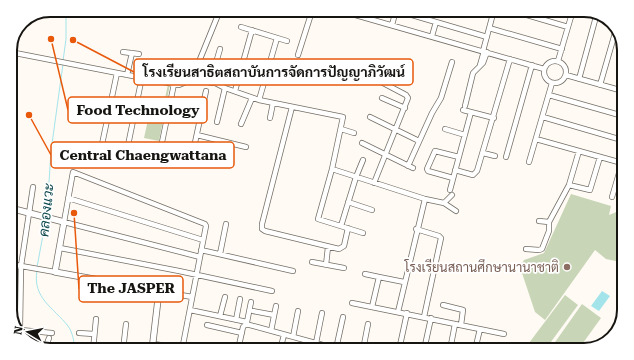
<svg xmlns="http://www.w3.org/2000/svg" width="634" height="360" viewBox="0 0 634 360" font-family="'Roboto Serif',Sarabun,serif">
<rect width="100%" height="100%" fill="#fffaf3"/>
<!-- green -->
<path fill="#c8d6b7" d="M168,84H170L159,141L144,138L151,106L163,108Z
M571,194L611,206L609,215L621,210L620,262L606,259L595,250L545,320L535,312L520,267L524,260L544,253Z
M565,295L578,305L545,350H530L526,347Z
M582,304L601,318L578,350H560L553,345Z"/>
<!-- water -->
<path fill="#a3e4eb" d="M602,291L610,296L599,311L591,306Z"/>
<g fill="none" stroke-linecap="round" stroke-linejoin="round">
<!-- stream -->
<path stroke="#a3e4eb" stroke-width="1" d="M63,61L66,39V10
M47,214L51,151L63,64
M37,267L46,219
M37,271C32,298 54,308 68,326C73,333 74,342 75,350"/>
<defs>
<path id="minor" d="M309,10H317
M338,10L544,69
M395,10L487,37
M510,10L568,27
M392,25L396,10
M241,27L287,41
M489,28L562,49
M432,36L436,22
M483,51L494,10
M10,52L179,85L188,81L196,69L220,10
M123,52L139,54
M298,55L312,11
M558,61L573,10
M544 72a11 11 0 1 1 22 0a11 11 0 1 1-22 0Z
M480,65L484,51
M194,72L225,88L259,100L343,117L332,169L318,219L363,233
M117,73L101,149L103,153L124,157L126,155L142,77
M266,74L295,78
M127,75L132,53
M368,75L406,95L408,98L374,183
M566,75L623,91
M190,79L213,83
M579,79L597,13
M211,80L220,49
M600,85L615,33
M235,91L252,30
M549,95L623,116
M382,98L405,108
M259,100L277,38
M465,106L473,73L483,63L487,52
M292,107L262,224V229L265,231L339,249L344,246L348,228
M463,110L494,118
M370,117L419,141
M543,117L622,140
M270,118L273,103
M217,122L225,88
M241,124L252,98
M341,129L354,133
M445,129L465,135
M197,135L246,147
M536,139L622,163
M362,143L413,168
M161,145L219,158
M160,152L174,84
M193,152L206,91
M483,153L495,156
M506,157L532,65
M529,162L552,83
M408,166L432,113L441,98L452,62
M332,169L425,199L444,203L456,211
M455,170L473,175L477,171L510,59
M453,178L428,171L427,169L435,151L459,157
M569,185L590,190L600,157
M450,190L471,112
M612,197L622,163
M68,198L203,240
M348,202L372,210
M444,203L452,195
M539,221L549,222L569,185L579,151
M341,226L356,177L363,160
M416,229L439,236L441,238L424,317
M60,248L179,271L272,291
M526,249L539,250L542,249L549,231V222
M201,250L293,271
M220,254L226,224
M312,262L344,268
M10,264L55,272
M326,265L328,247
M365,274L379,277
M159,291L192,297
M352,303L504,334
M443,305L463,310L461,325
M372,307L379,277L404,282
M190,310L247,322L251,302
M253,311L274,315
M398,312L425,199
M220,316L225,297
M236,320L240,299
M207,325L242,333
M20,329L21,266L33,187
M21,330L52,333
M271,331L276,306
M79,333L94,334
M293,337L298,311
M316,343L322,313
M153,344L183,348
M199,346L216,350
M45,349L49,338
M336,349L343,317
M93,350L96,319
M123,350L126,324
M182,350L206,226L205,224L73,172L64,222L200,257
M238,350L243,327L246,324L341,350
M280,350L284,335
M303,350L305,341
M363,350L368,324
M399,350L407,313
M424,350L431,318
M450,350L455,324
M475,350L480,329"/>
<path id="tertiary" d="M10,208L64,222L55,272L159,291L152,350"/>
</defs>
<!-- minor casing -->
<use href="#minor" stroke="#746f67" stroke-width="6"/>
<!-- tertiary casing -->
<use href="#tertiary" stroke="#746f67" stroke-width="7"/>
<!-- minor -->
<use href="#minor" stroke="#fff" stroke-width="4.5"/>
<!-- tertiary -->
<use href="#tertiary" stroke="#fff" stroke-width="5.5"/>
</g>
<!-- markers -->
<circle fill="#8d6e63" stroke="#fff" stroke-width="1.5" cx="567" cy="267" r="4"/>
<g text-anchor="middle" stroke-width="3.5" stroke-linejoin="round" paint-order="stroke">
<!-- education labels -->
<g font-size="13" fill="#785e54" stroke="#fff" text-anchor="end">
<text x="559" y="272">โรงเรียนสถานศึกษานานาชาติ</text>
</g>
<!-- water labels -->
<g font-size="14" font-style="italic" fill="#104a4f" stroke="#fff">
<text transform="translate(46 210) rotate(-84)" y="5">คลองแวะ</text>
</g>
</g>
<!-- crop -->
<path d="M0 0H634V360H0ZM50 17H584A33 33 0 0 1 617 50V310A33 33 0 0 1 584 343H50A33 33 0 0 1 17 310V50A33 33 0 0 1 50 17Z" fill="#fff" fill-rule="evenodd"/>
<path fill="none" stroke="#171512" stroke-width="2" d="M50 17H584A33 33 0 0 1 617 50V310A33 33 0 0 1 584 343H50A33 33 0 0 1 17 310V50A33 33 0 0 1 50 17Z"/>
<!-- callouts -->
<path fill="none" stroke="#e8590c" stroke-width="1.5" d="M73 40L134 72M51 39L68 110M29 115L51 155M74 213L79 289"/>
<g fill="#e8590c" stroke="#fff" stroke-width="1.5">
<circle cx="73" cy="40" r="4"/>
<circle cx="51" cy="39" r="4"/>
<circle cx="29" cy="115" r="4"/>
<circle cx="74" cy="213" r="4"/>
</g>
<g fill="#fff" stroke="#e8590c" stroke-width="1.5">
<rect x="134" y="59" width="279" height="26" rx="4"/>
<rect x="68" y="97" width="139" height="26" rx="4"/>
<rect x="51" y="142" width="183" height="26" rx="4"/>
<rect x="79" y="276" width="104" height="26" rx="4"/>
</g>
<g font-size="14" text-anchor="middle" font-weight="bold" fill="#171512">
<text x="274" y="77">โรงเรียนสาธิตสถาบันการจัดการปัญญาภิวัฒน์</text>
<text x="138" y="115">Food Technology</text>
<text x="143" y="160">Central Chaengwattana</text>
<text x="131" y="293">The JASPER</text>
</g>
<!-- north arrow -->
<g transform="translate(28 332) rotate(280)" stroke="#ffffff" stroke-width="3" paint-order="stroke">
<path d="M0-3L7 15L0 10L-7 15Z" fill="#171512"/>
<text y="-6" font-size="11" font-weight="bold" text-anchor="middle" fill="#171512">N</text>
</g>
</svg>
